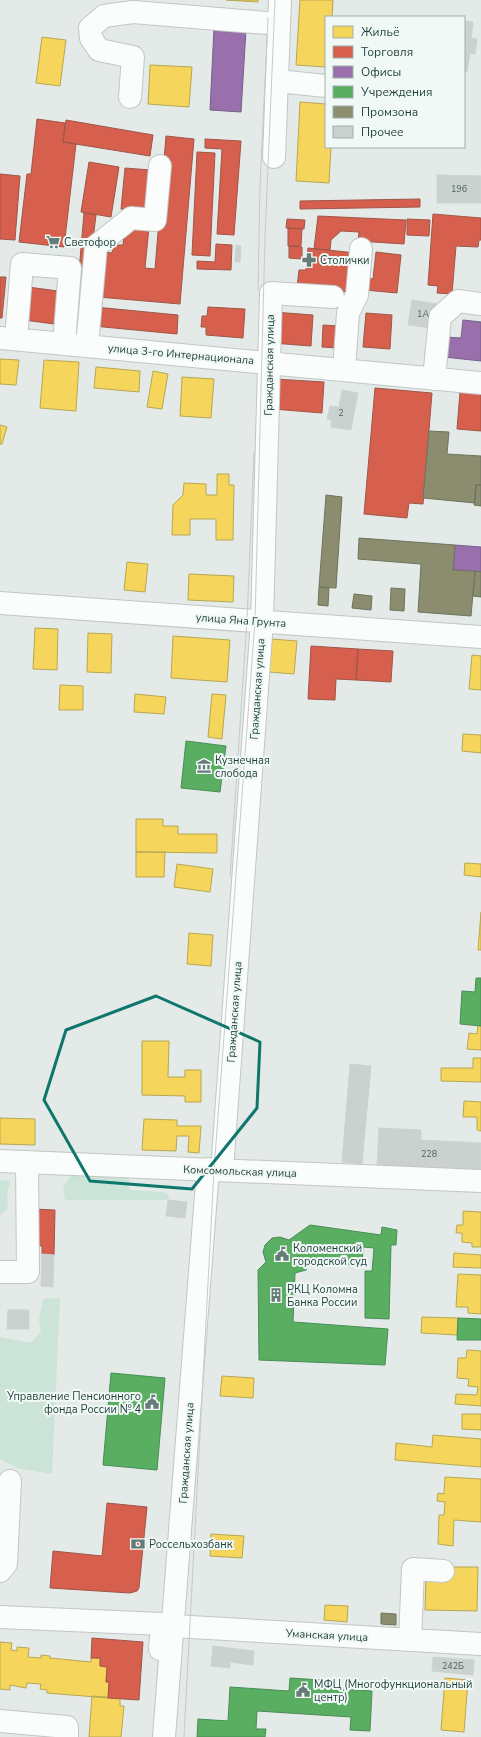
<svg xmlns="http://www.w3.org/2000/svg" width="481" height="1737" viewBox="0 0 481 1737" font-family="'Nunito Sans',sans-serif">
<rect width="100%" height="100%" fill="#e4eae8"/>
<!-- green -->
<path fill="#cbe4d7" d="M71,1175L125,1176L130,1181L129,1190L163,1192L170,1196L168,1200H65L63,1187Z
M0,1180L10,1181L7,1195L8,1208L0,1215Z
M60,1298L52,1474L17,1468L0,1459V1337L31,1343L41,1332L39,1320L43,1299Z"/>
<!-- homes -->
<path fill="#f6d55c" stroke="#b6a852" d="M226,0H258V2Z
M300,0H333L332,17H326V67L296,65Z
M42,37L66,40L60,86L36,83Z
M150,65L192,67L189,107L148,104Z
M300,102L326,104V147H331L329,183L296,181Z
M0,359L19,360L16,385L0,384Z
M44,360L79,362L76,411L40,408Z
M96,367L140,371L139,392L94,388Z
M153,371L168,374L162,409L147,407Z
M182,377L214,379L211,418L180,416Z
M0,425L7,427L2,444H0Z
M217,474H229V485H234L233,540H216V519H190V535H172L173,505L183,495L184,483L206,484V495H217Z
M127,562L148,564L145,592L124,590Z
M189,574L234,576L233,602L188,600Z
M35,628L58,629L57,670L33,669Z
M88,633L112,634L111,673L87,672Z
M173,636L230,640L227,682L171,678Z
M272,639L297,641L294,674L269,672Z
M472,655L481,656V690L469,689Z
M60,685L83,686V710H59Z
M135,694L166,697L164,714L134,712Z
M212,694L226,695L222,739L208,737Z
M463,734L481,735V753L462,751Z
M136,819H163V826H178V834H217V853L136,852Z
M136,852H165L164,877H136Z
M465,863L481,864V877L464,875Z
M177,864L213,869L210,892L174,887Z
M481,912V950H478Z
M189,933L213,935L211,966L187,964Z
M478,1025L481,1026V1050L467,1049L469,1033L477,1034Z
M142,1041H169L168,1077H185V1070H201V1102H185V1096L142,1095Z
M473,1058H481V1082L441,1081V1068H473Z
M464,1101L481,1102V1131L477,1130V1117H463Z
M0,1118L35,1119V1145L0,1144Z
M144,1119L177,1120V1126H201L199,1153L188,1152L189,1136H177L176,1151L142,1150Z
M463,1211L481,1212V1247H472V1243L462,1242V1233H456L457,1225H463Z
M454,1253L481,1255V1268L453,1267Z
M458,1274L481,1275V1314L468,1313V1307H456Z
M422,1317L458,1318L457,1335L421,1333Z
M467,1350L481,1351V1406L455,1404L456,1394L477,1395L478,1387L468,1386L469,1379L457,1378L458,1358H466Z
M222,1376L254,1378L253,1398L220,1396Z
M462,1414H481V1430L462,1429Z
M433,1435L481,1439V1467L395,1460L396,1443L432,1447Z
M445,1477L481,1479V1522L454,1520L453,1546L438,1544L439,1515H444L445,1502L437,1501L438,1493L444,1494Z
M211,1534L244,1536L242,1558L210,1556Z
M449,1567H478L477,1611L425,1610L426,1578Z
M325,1605L348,1606L347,1622L324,1620Z
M0,1642L12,1643L11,1650L17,1651V1647L29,1648L28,1657L41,1658V1655L50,1656V1658L91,1662V1658H100V1666L107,1667L106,1682H109L108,1698L47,1693V1690L40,1689L41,1684L27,1683L26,1688L10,1685V1690L0,1689Z
M445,1678L468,1680L464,1732L441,1730Z
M92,1696L120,1698V1706H124L121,1737H89Z"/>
<!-- shops -->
<path fill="#d6604d" stroke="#9f5648" d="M37,119L65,123L63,142L76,144L64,247L19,242L27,174H31Z
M66,120L153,135L150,156L63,142Z
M166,136L194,139L180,304L98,297L102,252L112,253L113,245H123L125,225L149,227L145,268L155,269Z
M205,139L241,141L234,235L217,234L222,149L205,148Z
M197,152L215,153L210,256L192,255Z
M89,162L119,167L111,217L81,212Z
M125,168L151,170L148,211L121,209Z
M0,174L20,176L15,240L0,239Z
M420,199V207L300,209V201Z
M84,213L96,215L83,319L75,318Z
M433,214L481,218V240H479L478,247L456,246L452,294L437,293L438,286L428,285Z
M318,216L406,220L404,244L358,241L359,232L341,231L331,240L330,250L314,249Z
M287,219L305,220L304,229L286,228Z
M407,219L430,220L429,236L407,235Z
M288,228L302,229L301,246H288Z
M216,244L232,245L231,270L197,269V261L215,262Z
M289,246L302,247V259L289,258Z
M308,248L356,253L352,292L297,287L299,270H306Z
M376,252L401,255L397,293L365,290L366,278L373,279Z
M0,277H6L2,318H0Z
M28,287L58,291L54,324L24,320Z
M95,307L178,315L177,334L93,326Z
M208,307L245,309L243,338L206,335V327H201L202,316H207Z
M274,312L313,315L311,346L272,343Z
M366,313L392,315L390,349L363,347Z
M323,325L340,326L338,348L322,347Z
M275,379L324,382L322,413L273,409Z
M375,388L432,393L423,504L409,503L407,518L364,514Z
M460,392L481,393V431L457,429Z
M311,646L358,649L356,680L336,679L335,700L308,699Z
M358,649L393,651L391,682L356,680Z
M33,1209L55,1210L54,1255L42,1254V1246L31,1245Z
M107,1503L147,1507L139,1588L137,1591L130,1593L50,1588L53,1551L102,1556Z
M92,1638L143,1642L139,1700L108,1698L109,1682H106L107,1667L100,1666V1658H91Z"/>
<!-- offices -->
<path fill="#9970ab" stroke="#746189" d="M214,28L246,30L241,112L210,110Z
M463,320L481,322V361L444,357L446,337L461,338Z
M455,545L481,547V572L453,570Z"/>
<!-- public -->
<path fill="#5aae61" stroke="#488d56" d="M186,741L226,746L220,792L181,788Z
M476,978H481V1026L460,1024L462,991L475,992Z
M310,1225L381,1235L382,1227L397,1230L396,1245H391L389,1319L365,1318V1271H372L374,1248L363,1247L362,1266L309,1261L306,1270L295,1273L293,1322L388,1329L385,1365L259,1360L258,1270L266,1262L263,1252L265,1245L272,1238L280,1237L289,1240Z
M458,1318L481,1319V1340H457Z
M111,1373L165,1378L157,1470L103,1465Z
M290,1678L321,1680V1688L372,1691L370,1731L350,1730L351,1717L257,1711L256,1729H266L265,1737H197L198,1719L228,1721L230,1687L289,1691Z"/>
<!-- industry -->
<path fill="#8c8c6e" stroke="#6b755f" d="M429,431L449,432L447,454L481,456V485H476L475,503L423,498Z
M476,485H481V506L474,505Z
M326,495L342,497L336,588L319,587Z
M359,538L455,545L453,570L475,571L471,616L418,612L421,564L358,559Z
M475,571L481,572V597L473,596Z
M319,587L329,588L328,606L318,605Z
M391,588L405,589L404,611L390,610Z
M354,594L372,596L371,610L352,608Z
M381,1613L396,1614V1625L381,1624Z"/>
<!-- building -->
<path fill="#cad1cf" stroke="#ccd3d1" d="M464,21L473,22L471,38L477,39L475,54L470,53L467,72L464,71Z
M437,175L481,176V203H437Z
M236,245L241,246L240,262H235Z
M412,300L437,304L433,328L408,325Z
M342,390L358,393L351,430L331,427L332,420L327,419L330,406L339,407Z
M350,1064L371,1066L362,1164L342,1162Z
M379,1128L421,1130V1140L481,1143V1170L377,1165Z
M168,1200L187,1202L185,1218L166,1216Z
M42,1254L54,1255L53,1287L41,1286Z
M8,1310H29V1329H7Z
M213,1646L254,1651L253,1665L230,1662V1668L211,1666Z
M433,1657L474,1660L473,1675L432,1671Z"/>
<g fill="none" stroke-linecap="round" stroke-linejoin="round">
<defs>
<path id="minor" d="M277,81L326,86
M130,97L133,57L99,50L91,38L90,28L104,16L133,12L279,24
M274,157L280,0
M0,338L481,383
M16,339L22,264L70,268L64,344
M87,346L96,246L131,218L155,220L160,166
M344,370L348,313L357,295L361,249
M434,379L440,317L458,301L481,304
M0,603L481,637
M0,1161L481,1181
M222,1170L262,621L271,293L333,297
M0,1272H28L27,1162
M0,1571L6,1564L10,1481
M0,1617L162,1624L160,1649
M173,1626L481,1644
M410,1640L413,1569L443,1571
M0,1721L67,1727V1737
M164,1737L208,1169"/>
</defs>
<!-- minor casing -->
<use href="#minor" stroke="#c1c7c5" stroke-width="24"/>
<!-- minor -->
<use href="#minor" stroke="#fbfcfc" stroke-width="22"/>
<!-- tram -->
<path stroke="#c6cbca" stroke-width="1" d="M258,290L260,186L268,18
M230,877L247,620L254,452
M184,1737L214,1170L255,621L265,238L275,0"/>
</g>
<!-- marked area -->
<path fill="none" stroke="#0f766e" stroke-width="3" stroke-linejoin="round" d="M156,996L260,1042L257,1108L192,1189L90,1181L44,1100L66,1030Z"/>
<!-- icons -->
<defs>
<symbol id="supermarket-bare" viewBox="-9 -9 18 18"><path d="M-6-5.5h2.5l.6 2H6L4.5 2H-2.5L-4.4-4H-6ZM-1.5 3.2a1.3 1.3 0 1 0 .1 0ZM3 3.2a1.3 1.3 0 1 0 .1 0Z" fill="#647b78" stroke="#f1f9f6" stroke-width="2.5" paint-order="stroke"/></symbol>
<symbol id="pharmacy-bare" viewBox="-9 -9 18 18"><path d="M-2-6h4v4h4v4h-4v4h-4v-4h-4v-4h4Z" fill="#647b78" stroke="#f1f9f6" stroke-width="2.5" paint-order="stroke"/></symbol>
<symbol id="museum-bare" viewBox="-9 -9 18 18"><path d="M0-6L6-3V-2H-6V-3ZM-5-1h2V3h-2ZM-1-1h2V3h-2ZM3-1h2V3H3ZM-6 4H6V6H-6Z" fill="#647b78" stroke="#f1f9f6" stroke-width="2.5" paint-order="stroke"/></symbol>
<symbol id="civic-bare" viewBox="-9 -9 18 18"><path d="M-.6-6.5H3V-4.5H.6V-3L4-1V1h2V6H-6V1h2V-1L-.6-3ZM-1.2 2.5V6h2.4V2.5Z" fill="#647b78" stroke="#f1f9f6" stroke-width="2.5" paint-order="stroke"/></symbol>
<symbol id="building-bare" viewBox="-9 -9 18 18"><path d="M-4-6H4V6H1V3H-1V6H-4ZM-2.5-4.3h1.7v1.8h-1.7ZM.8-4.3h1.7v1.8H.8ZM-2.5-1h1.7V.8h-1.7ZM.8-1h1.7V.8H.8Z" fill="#647b78" stroke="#f1f9f6" stroke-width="2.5" paint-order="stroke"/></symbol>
<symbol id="bank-bare" viewBox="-9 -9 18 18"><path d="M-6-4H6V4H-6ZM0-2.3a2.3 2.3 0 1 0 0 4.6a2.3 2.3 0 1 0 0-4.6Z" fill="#647b78" stroke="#f1f9f6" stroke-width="2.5" paint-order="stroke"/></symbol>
</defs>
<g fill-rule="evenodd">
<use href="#supermarket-bare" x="43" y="232" width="20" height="20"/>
<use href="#pharmacy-bare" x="299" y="250" width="20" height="20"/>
<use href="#museum-bare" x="194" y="756" width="20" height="20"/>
<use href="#civic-bare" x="272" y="1244" width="20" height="20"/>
<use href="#building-bare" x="266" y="1285" width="20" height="20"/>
<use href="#civic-bare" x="142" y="1392" width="20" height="20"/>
<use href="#bank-bare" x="128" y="1534" width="20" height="20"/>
<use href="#civic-bare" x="293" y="1680" width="20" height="20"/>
</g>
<g text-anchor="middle" stroke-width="4" stroke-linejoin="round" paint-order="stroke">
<!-- number labels -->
<g font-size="9" fill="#4b6461">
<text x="459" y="192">196</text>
<text x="423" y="317">1А</text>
<text x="341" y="416">2</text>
<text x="429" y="1157">228</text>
<text x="453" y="1669">242Б</text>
</g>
<!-- poi labels -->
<g font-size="11" fill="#1f3f3b" stroke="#f1f9f6" text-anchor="start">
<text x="64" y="246">Светофор</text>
<text x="320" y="264">Столички</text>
<text x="215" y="764">Кузнечная<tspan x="215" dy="13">слобода</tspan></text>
<text x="293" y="1252">Коломенский<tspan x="293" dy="13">городской суд</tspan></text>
<text x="287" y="1293">РКЦ Коломна<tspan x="287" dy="13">Банка России</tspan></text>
<text x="141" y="1400" text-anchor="end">Управление Пенсионного<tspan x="141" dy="13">фонда России № 4</tspan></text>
<text x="149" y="1548">Россельхозбанк</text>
<text x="314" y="1688">МФЦ (Многофункциональный<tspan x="314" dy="13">центр)</tspan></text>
</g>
<!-- street labels -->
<g font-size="11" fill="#1f3f3b" stroke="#f1f9f6">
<text transform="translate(181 354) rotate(5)" y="4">улица 3-го Интернационала</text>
<text transform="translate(269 365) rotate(-89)" y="4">Гражданская улица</text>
<text transform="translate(241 620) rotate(4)" y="4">улица Яна Грунта</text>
<text transform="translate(257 689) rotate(-86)" y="4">Гражданская улица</text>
<text transform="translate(234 1012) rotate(-86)" y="4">Гражданская улица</text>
<text transform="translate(240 1171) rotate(2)" y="4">Комсомольская улица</text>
<text transform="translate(186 1453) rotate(-86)" y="4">Гражданская улица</text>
<text transform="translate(327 1635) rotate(3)" y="4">Уманская улица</text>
</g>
</g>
<!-- legend -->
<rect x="325" y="16" width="140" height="132" fill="#f1f9f6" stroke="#9dafab"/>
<rect x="333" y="26" width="20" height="12" fill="#f6d55c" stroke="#9dafab"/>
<text x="361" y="36" font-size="12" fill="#1f3f3b">Жильё</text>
<rect x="333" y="46" width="20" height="12" fill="#d6604d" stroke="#9dafab"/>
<text x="361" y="56" font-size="12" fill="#1f3f3b">Торговля</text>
<rect x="333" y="66" width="20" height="12" fill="#9970ab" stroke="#9dafab"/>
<text x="361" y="76" font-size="12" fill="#1f3f3b">Офисы</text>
<rect x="333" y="86" width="20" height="12" fill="#5aae61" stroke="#9dafab"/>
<text x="361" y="96" font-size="12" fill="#1f3f3b">Учреждения</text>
<rect x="333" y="106" width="20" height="12" fill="#8c8c6e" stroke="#9dafab"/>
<text x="361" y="116" font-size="12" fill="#1f3f3b">Промзона</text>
<rect x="333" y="126" width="20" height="12" fill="#cad1cf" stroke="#9dafab"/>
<text x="361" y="136" font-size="12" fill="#1f3f3b">Прочее</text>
</svg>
